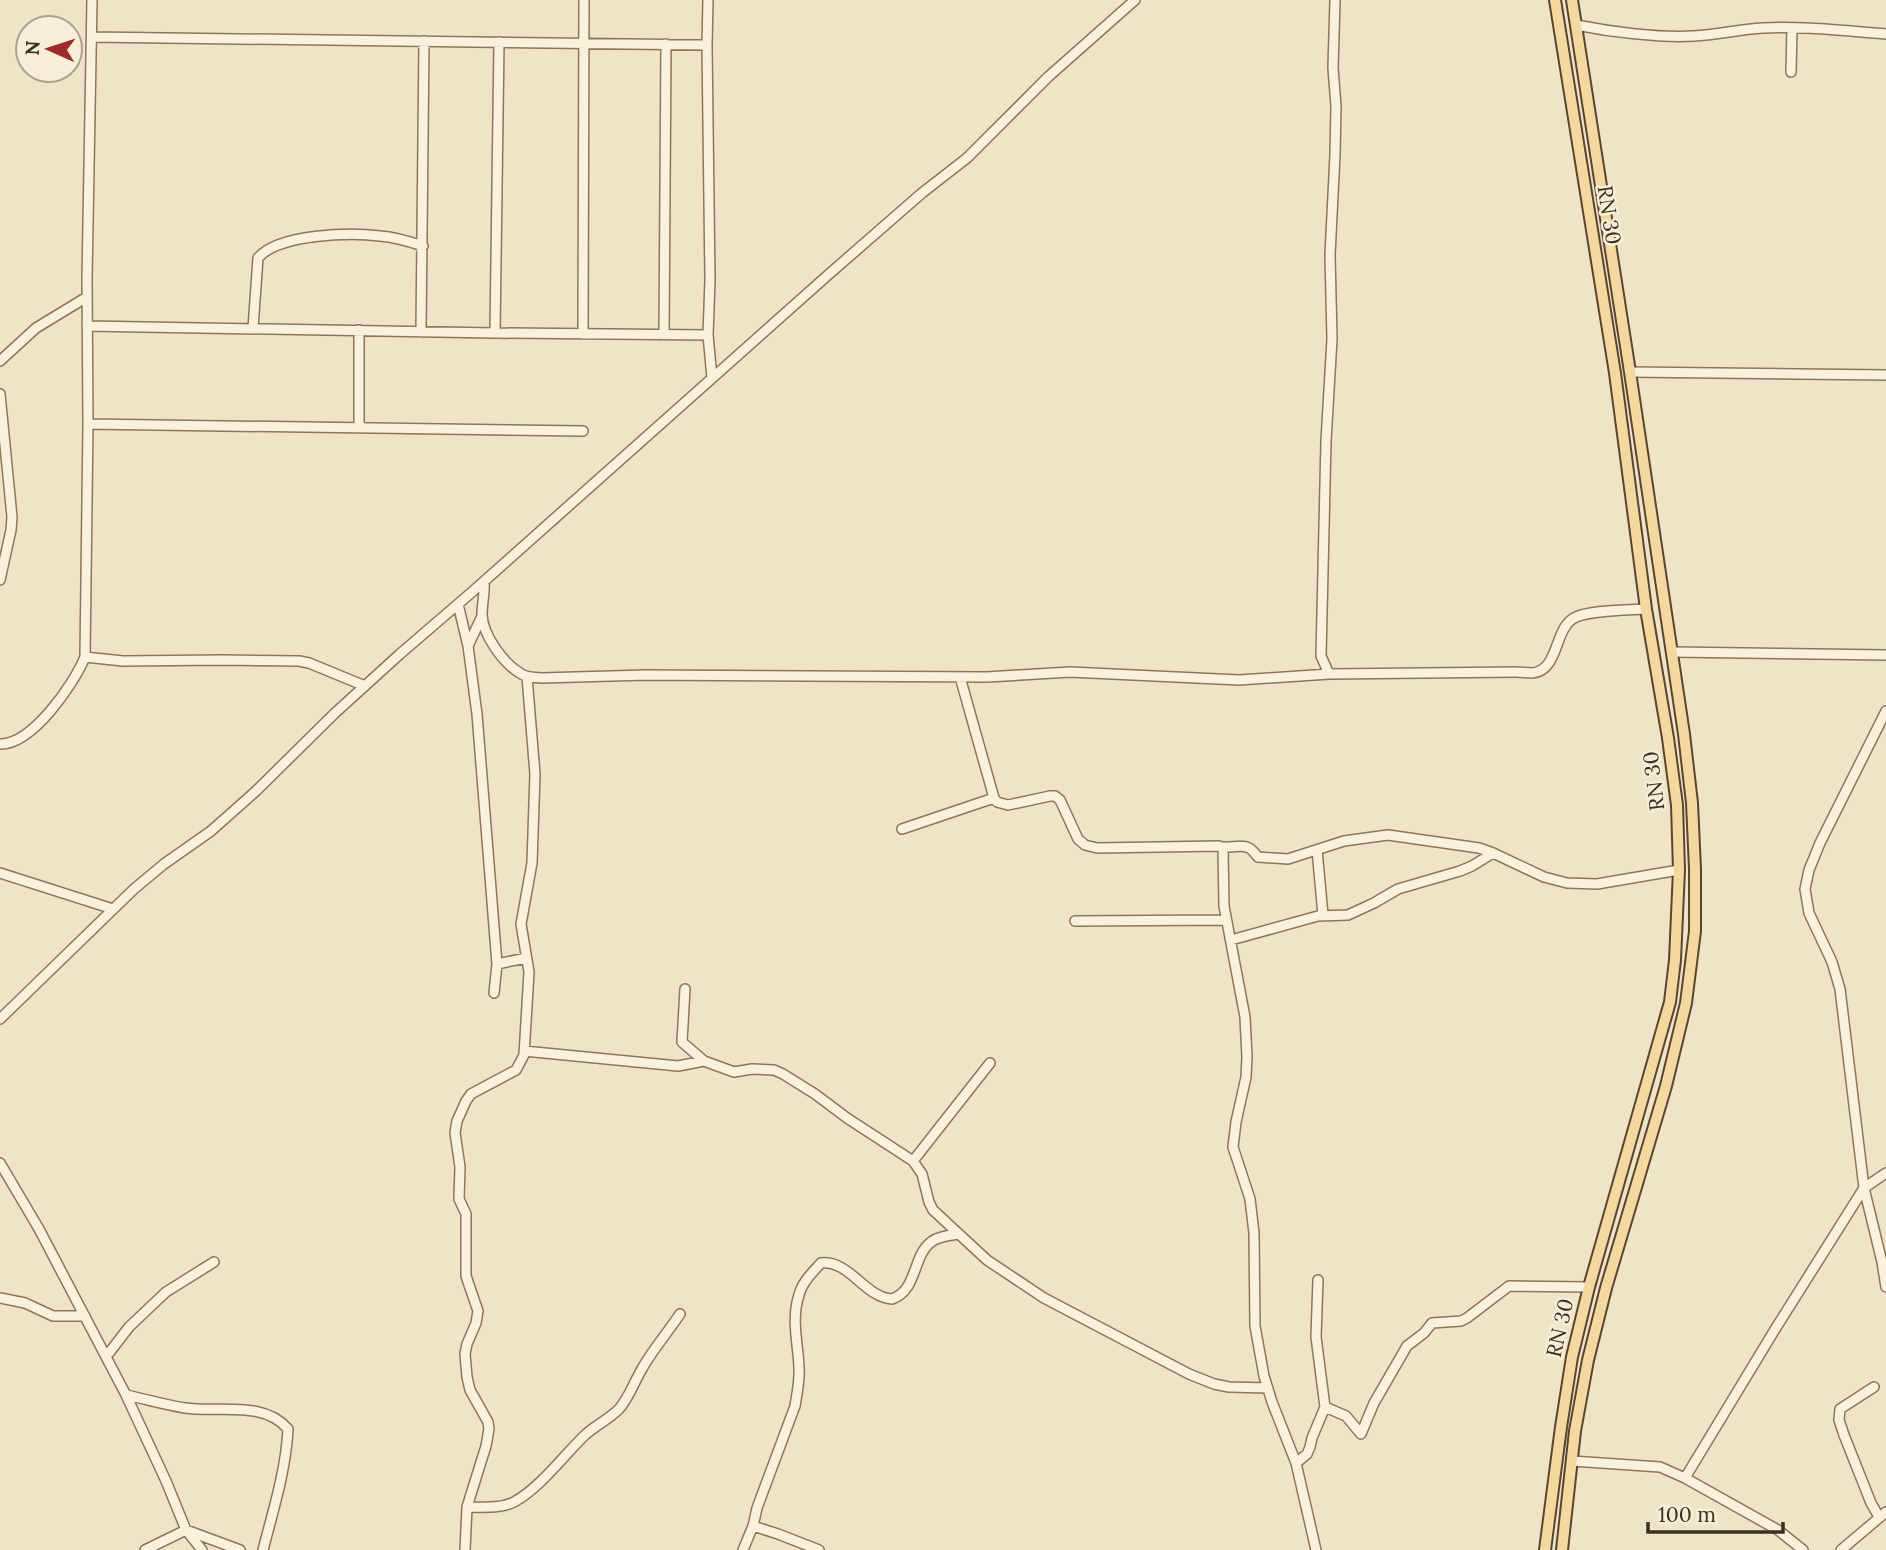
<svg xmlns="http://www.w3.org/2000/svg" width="1886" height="1550" viewBox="0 0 1886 1550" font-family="Lora,serif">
<rect width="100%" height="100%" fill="#f0e4c8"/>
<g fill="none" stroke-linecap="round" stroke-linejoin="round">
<defs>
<path id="minor" d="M708,0L707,45L710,280L708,335L712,378
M1576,25C1611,32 1659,38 1694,36C1717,35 1740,29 1763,28C1804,26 1845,31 1886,34
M92,37L707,45
M1791,72L1792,28
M87,326L495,333L708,335
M253,328L258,258C278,234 350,232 380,236C394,237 408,241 423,246
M421,332L424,41
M495,333L499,42
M583,334L584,0
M664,335L666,44
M0,361L36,328L87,297
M1630,372L1886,375
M0,394L12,517L11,530L0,580
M88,424L583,431
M359,428V330
M484,582C485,593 482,603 482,615C483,635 503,663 520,673C526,678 534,677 541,678L646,675L987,677L1070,672L1239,680L1329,674L1516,672C1521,672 1527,673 1532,673C1559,671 1554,629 1574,618C1588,610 1629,610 1646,609
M458,604L468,646L477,714L497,964
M468,646L482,616
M1672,652L1886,655
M85,657L123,661L224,660L299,661L309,663L365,686
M1329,674L1321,656L1326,441L1332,339L1330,255L1335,155L1336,106L1333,68L1335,0
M960,677L994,798L997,802L1008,805L1050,796H1055L1060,800L1078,839L1085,845L1097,848L1219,846C1228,850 1240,843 1249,848C1253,850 1255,854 1258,857L1288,859L1344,841L1388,835L1479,848L1493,853L1544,877L1567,883L1597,884L1679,870
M1886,711L1820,843L1809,870L1805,889L1809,913L1832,962L1840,989L1864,1188L1882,1262L1886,1287
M0,744C32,745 74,684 85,657L88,424L87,279L92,0
M902,829L994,798
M1223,849L1224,906L1245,1017L1247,1057L1246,1077L1236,1122L1233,1147L1250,1199L1254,1233L1255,1326L1264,1376L1272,1402L1296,1463L1316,1550
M1317,850L1323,915
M0,873L113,909
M1075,921L1226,920
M1231,940L1318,916L1348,915L1374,903L1398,889L1460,871L1472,866L1493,853
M685,989L682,1042L704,1061
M494,993L497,964L526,958
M0,1019L134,889L164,864L211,831L256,791L335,713L400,654L472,592L828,275L922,193L967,158L1048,77L1135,0
M524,1051L678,1066L704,1061L734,1072L752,1069L774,1070L783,1074L815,1094L847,1118L913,1161L922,1174L929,1202L933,1210L987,1260L1044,1298L1189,1374L1214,1384L1229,1387L1268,1388
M913,1161L990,1063
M0,1163L39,1229L126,1395L166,1481L186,1530L202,1550
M0,1298L25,1303L53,1316H85
M105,1355L109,1353L129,1327L166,1292L214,1262
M1874,1387L1840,1409L1839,1420L1844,1435L1871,1503L1879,1517
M126,1395C145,1399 165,1405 185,1408C219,1413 263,1400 288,1429C286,1470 273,1511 263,1550
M1325,1407L1346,1416L1361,1434L1374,1403L1407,1346L1424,1333L1432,1323L1461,1321L1467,1318L1509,1286L1589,1287
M1572,1461L1660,1467L1685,1478L1778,1530L1803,1550
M1296,1463L1307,1454L1310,1447L1312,1438L1325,1407L1316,1337L1318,1280
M1685,1478L1774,1331L1864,1188L1886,1173
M467,1507C482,1507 500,1509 514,1502C540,1488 564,1455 585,1435C595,1426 609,1419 619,1409C629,1398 635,1380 643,1367C654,1348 668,1332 680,1314
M753,1526L778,1534L819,1550
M145,1550L186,1530L240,1550
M465,1550L467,1507L486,1446L489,1429L488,1422L470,1390L467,1377L465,1354L467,1344L476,1323L478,1311L466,1276V1214L459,1199L460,1167L455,1133L457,1121L466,1101L471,1094L516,1070L524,1055L529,972L521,924L532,863L535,774L527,677
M743,1550L753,1526L757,1508L795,1406C797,1393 800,1380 799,1367C798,1343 791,1319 799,1295C802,1282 813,1272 821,1263C850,1260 864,1297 892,1299C920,1289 911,1251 936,1239C943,1236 951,1235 958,1234
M1841,1550L1886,1512"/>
<path id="major" d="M1545,1550L1561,1427L1572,1357L1589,1287L1670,1002L1675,960L1679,870L1677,805L1668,738L1646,609L1615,373L1555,0
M1562,1550L1575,1431L1588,1360L1606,1288L1666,1086L1686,1003L1695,931V869L1692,803L1684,734L1630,372L1572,0"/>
</defs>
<!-- minor casing -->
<use href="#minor" stroke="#8d765c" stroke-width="12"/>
<!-- major casing -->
<use href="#major" stroke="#5b4430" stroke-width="14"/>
<!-- minor -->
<use href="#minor" stroke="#faf1dc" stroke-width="9"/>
<!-- major -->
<use href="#major" stroke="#f3d9a0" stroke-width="10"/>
</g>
<g text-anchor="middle" stroke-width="5" stroke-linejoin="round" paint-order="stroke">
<!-- street labels -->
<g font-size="21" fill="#3d2e20" stroke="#f7eed8">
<text transform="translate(1609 215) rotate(81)" y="7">RN 30</text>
<text transform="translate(1654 781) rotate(-97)" y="7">RN 30</text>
<text transform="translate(1560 1328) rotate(-77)" y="7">RN 30</text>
</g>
</g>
<!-- north arrow -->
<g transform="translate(49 49) rotate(273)"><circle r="33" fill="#f7eed8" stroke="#ada18e" stroke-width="2"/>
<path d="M0-5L12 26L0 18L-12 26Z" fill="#9e2a2b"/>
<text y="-10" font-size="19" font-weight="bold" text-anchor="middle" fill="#3d2e20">N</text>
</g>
<!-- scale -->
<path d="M1648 1522v10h135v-10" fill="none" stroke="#3d2e20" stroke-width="3.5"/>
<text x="1658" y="1522" font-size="21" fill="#3d2e20" stroke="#f7eed8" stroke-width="5" paint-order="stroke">100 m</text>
</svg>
